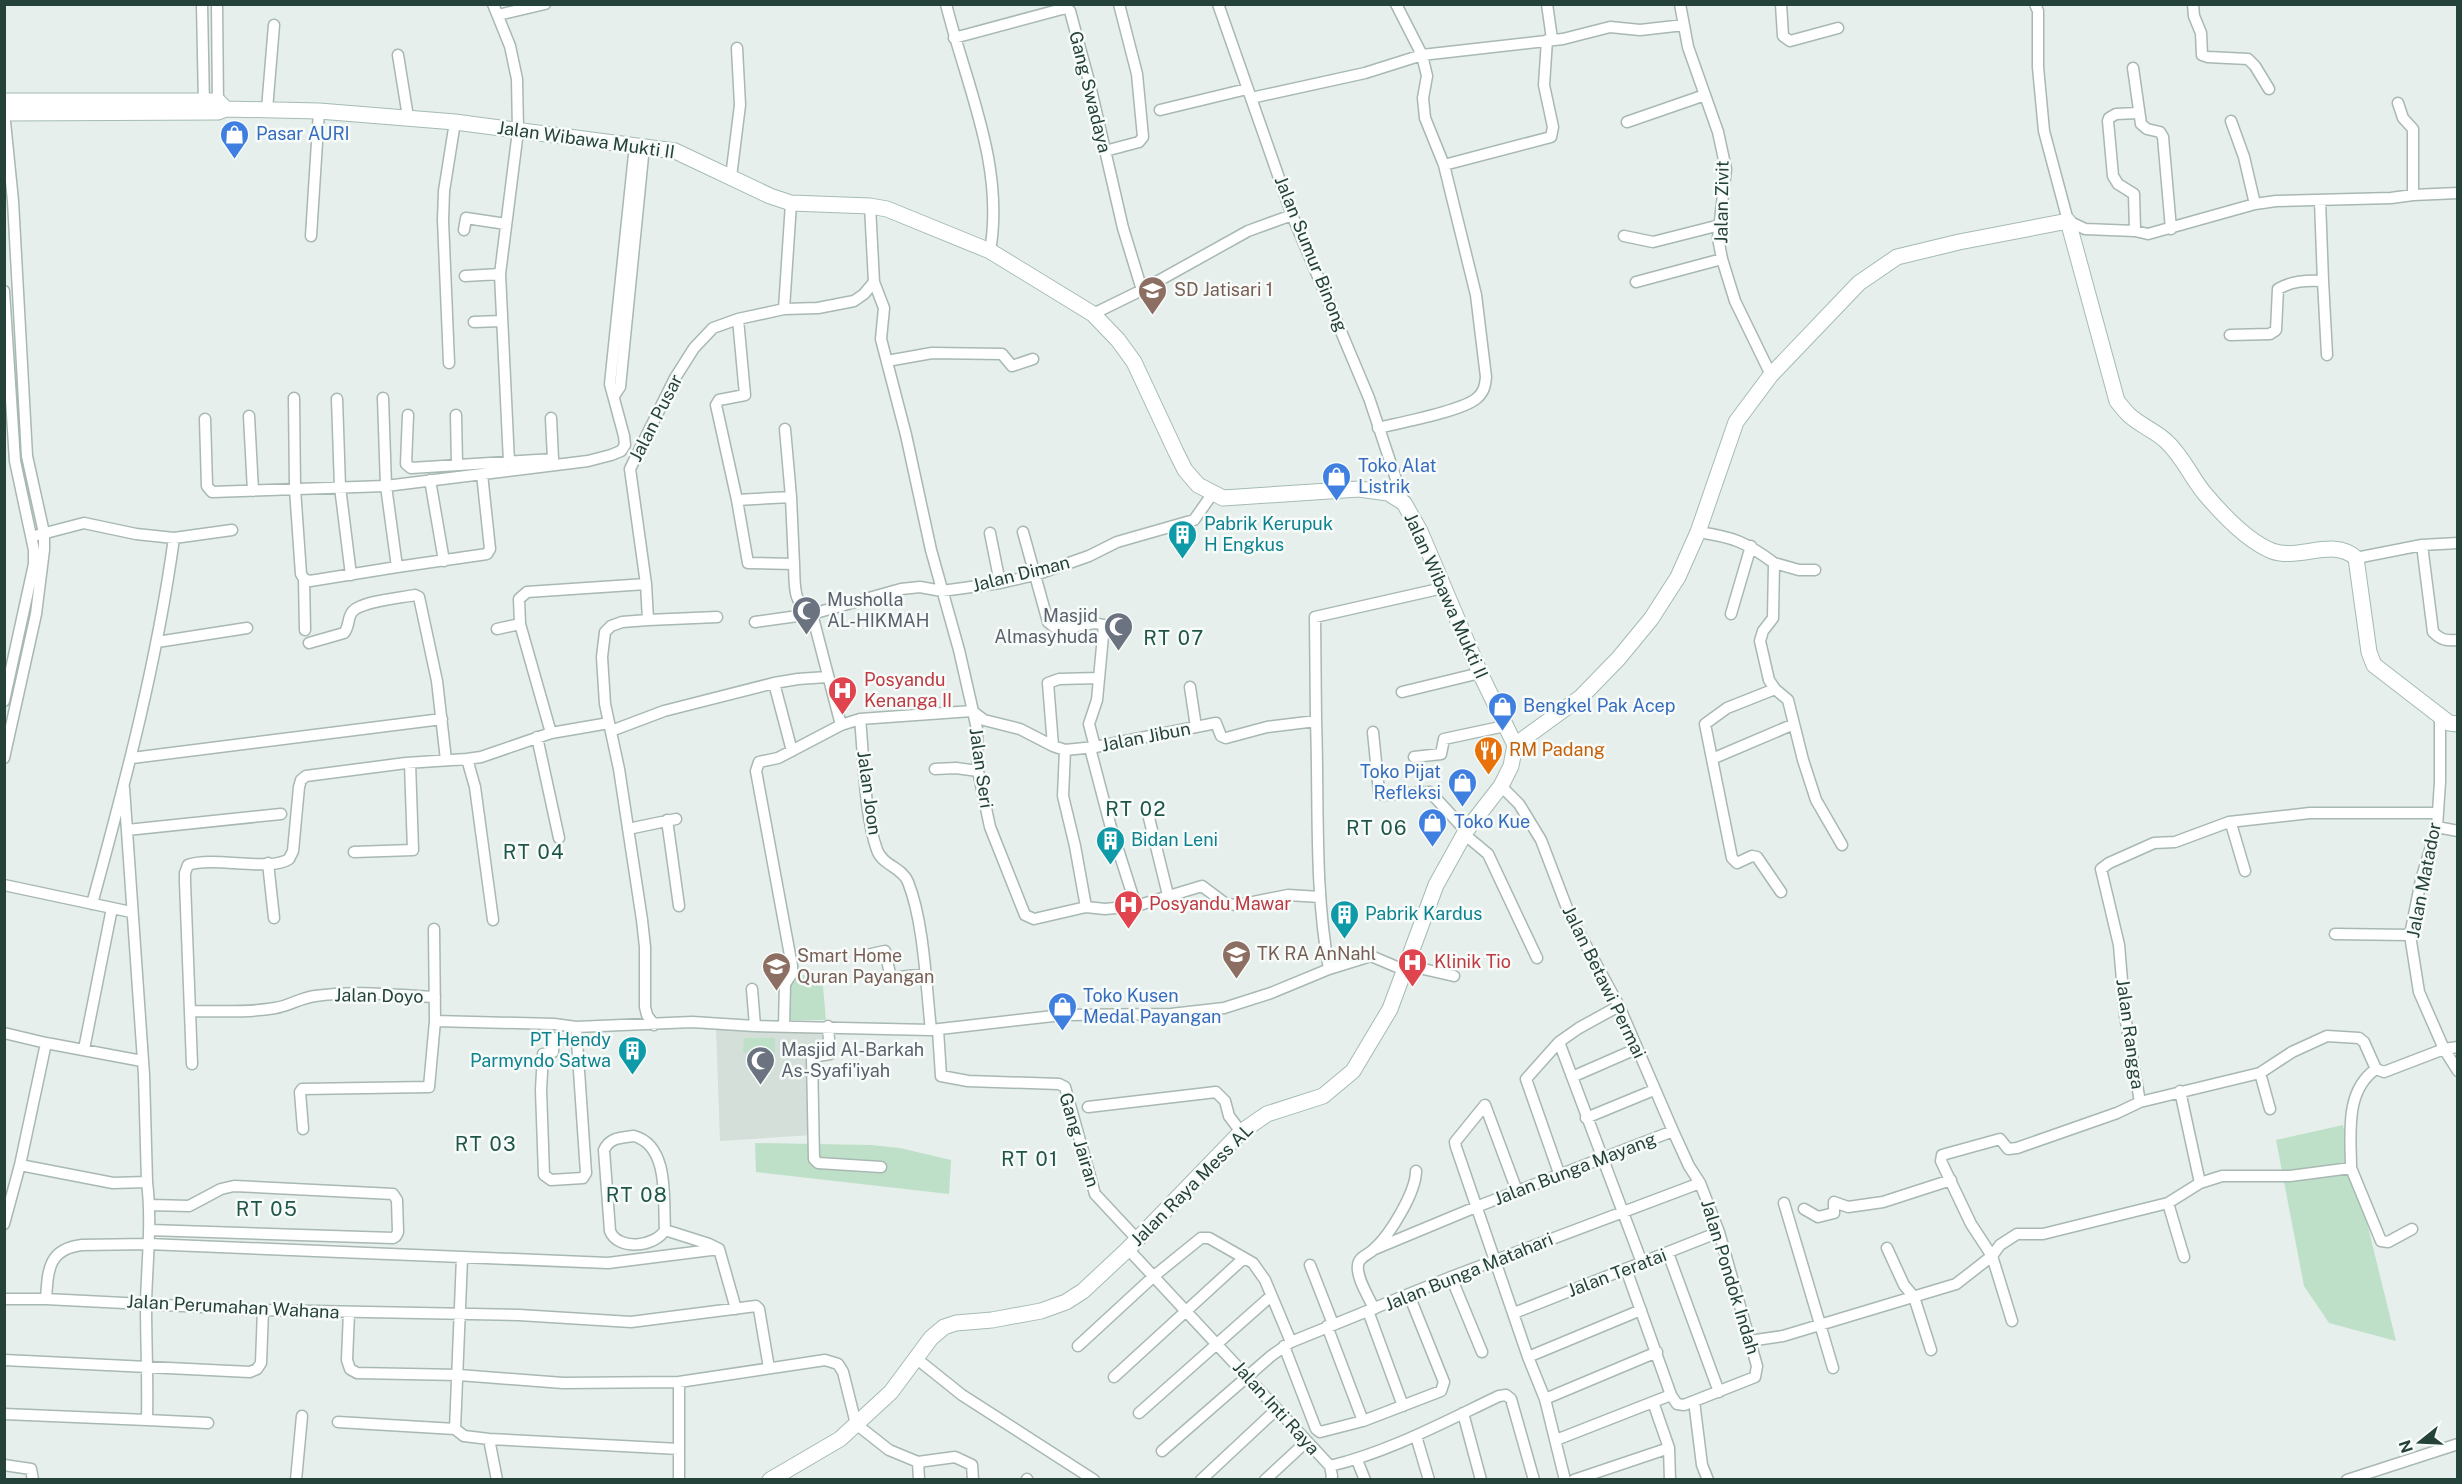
<svg xmlns="http://www.w3.org/2000/svg" width="2462" height="1484" viewBox="0 0 2462 1484" font-family="'Public Sans',sans-serif">
<rect width="100%" height="100%" fill="#e6efeb"/>
<!-- built -->
<path fill="#d4dfda" d="M716,1027L825,1029L828,1053L811,1054L813,1135L720,1141Z"/>
<!-- green -->
<path fill="#bfe0c8" d="M801,975H822L826,1020H789V983Z
M744,1038H775V1053H743Z
M2343,1125L2396,1341L2329,1323L2304,1286L2276,1140Z
M755,1143L871,1145L900,1148L951,1160L949,1194L756,1172Z"/>
<g fill="none" stroke-linecap="round" stroke-linejoin="round">
<defs>
<path id="street" d="M202,4L204,106
M217,4L218,106
M493,4L510,46L517,79L518,131L500,274L509,462
M946,4C966,85 1005,166 990,251
M1218,4L1292,215L1369,398L1404,503
M1547,4L1552,39
M1680,4L1688,47L1718,132L1726,169L1718,238L1722,259L1735,301L1771,375
M1781,4L1783,36L1790,41L1838,28
M2035,4L2038,11V67L2044,131L2068,221L2085,229L2135,231L2148,234L2255,204L2276,201L2391,198L2413,195L2458,193
M2193,4L2194,16L2201,33L2202,55L2208,57L2248,59L2255,66L2269,89
M498,15L545,4
M954,38L1062,9L1067,8L1070,11L1090,85L1123,228L1142,290
M398,55L408,117
M2133,68L2141,124L2147,129L2160,132L2163,137L2171,229
M1251,98L1365,73L1422,55L1563,39L1610,27L1640,30L1684,25
M2398,103L2403,118L2413,129V195
M267,109L274,25
M1160,110L1247,89
M4,112L13,201L27,456L44,533V550L36,614L4,758
M2231,121L2244,157L2255,204
M1627,122L1705,95
M1105,151L1139,142L1143,137L1137,74L1119,4
M1444,165L1551,137L1553,127L1544,85L1547,40
M731,177L740,105L737,48
M464,230L466,218L506,224
M2135,231L2134,194L2118,184L2113,176L2108,121L2109,118L2116,114L2138,113
M311,236L319,111
M1624,236L1653,242L1720,225
M465,276L500,274
M2323,281L2327,355
M874,282L884,308L881,339L906,435L931,550L959,650L977,729L978,771L990,827L1025,915L1034,919L1086,907L1105,909L1136,906L1202,886L1226,904L1238,905L1288,895L1320,897
M1636,282L1722,259
M4,291L15,461L34,550V564L4,701
M784,309L791,203
M1093,314L1142,290L1248,231L1292,215
M738,319L745,395L719,400L716,405L737,500L748,563L794,564C795,584 792,604 812,614
M474,322L501,321
M2230,335L2270,334L2276,330L2278,289C2292,281 2306,280 2323,281L2320,200
M887,361L932,353L1002,354L1012,366L1033,359
M449,363L443,220L444,191L455,122
M614,396L620,387L644,146
M294,398L295,489L301,574L304,579L310,581L397,567
M383,398L386,486L397,567L487,554L490,549L482,474
M337,399L340,487L351,575
M408,415L406,464L411,468L553,459L551,418
M456,415L457,465
M249,416L253,491
M205,419L207,486L212,492L386,486L588,461L611,455L621,451L625,445L624,436L610,384L635,145
M1378,428C1399,423 1463,411 1477,398C1484,392 1485,386 1486,377L1476,295L1444,165L1425,118L1423,98L1427,76L1422,55L1396,4
M785,429L791,497L794,564
M430,480L444,561
M737,500L791,497
M1023,532L1048,622L1057,629L1095,623L1125,630
M1698,532C1733,537 1746,542 1774,563L1773,618L1763,631L1760,641L1769,680L1775,689L1788,700L1803,760L1816,800L1842,845
M990,533L1000,583
M38,535L84,523L136,534L174,538L232,530
M2422,545L2433,632C2441,640 2446,641 2458,640
M2356,558L2422,545L2458,543
M1774,563L1799,570H1815
M304,579L305,630
M812,614L841,725L860,719L972,711L984,720L1020,729L1053,746L1065,750L1095,747L1216,723L1221,736L1226,738L1267,727L1316,721L1315,617L1443,588
M1731,614L1751,546
M648,620L717,617
M755,622L812,614L901,589L920,587L942,591L1000,583L1035,575L1089,556L1117,542L1194,520L1213,493
M520,624L551,733
M497,629L520,624L519,599L527,592L646,584
M157,642L247,628
M309,643L344,633C350,626 347,617 353,611C363,601 400,598 415,595L419,597L437,681L446,760
M774,683L792,751
M1190,687L1196,727
M1775,689L1727,708L1705,724L1712,759L1794,724
M1402,692L1480,673
M2440,716V782L2437,827L2421,880L2410,935L2419,992L2444,1049L2458,1071
M860,719C864,759 864,813 877,850C883,866 902,867 908,882C924,922 926,986 931,1030
M1316,721C1319,804 1314,888 1329,969
M611,731L664,711L774,683L798,679L827,677
M1373,732L1379,792L1383,795L1430,792L1466,831
M537,737L559,838
M1053,746L1048,683L1059,679L1099,678
M1095,747L1089,724L1097,700L1104,625
M1090,748L1110,824L1136,906
M1065,750L1063,796L1075,846L1086,907
M1414,757L1441,754L1444,739L1505,726
M132,758L442,719
M467,759L475,787L493,920
M1712,759L1732,858L1737,863L1752,856L1757,857L1781,892
M935,769L956,768L978,771
M1501,786L1519,804L1541,840L1570,916L1619,1006L1673,1131L1689,1166L1700,1183L1719,1232L1757,1366L1755,1377L1684,1405L1677,1404L1671,1395L1626,1269
M1149,818L1168,895
M667,820L679,906
M2229,822L2232,827L2245,871
M2437,827L2458,831
M628,829L676,819
M127,830L281,814
M1464,834L1488,854L1537,958
M354,852L413,850L410,763
M268,863L274,918
M4,885L131,912
M92,904C125,783 157,662 174,538
M434,929L435,1021L554,1024L576,1027L692,1022L755,1026L931,1030L1062,1015L1171,1014L1224,1008L1271,993L1329,969L1371,956L1404,970
M2335,934L2410,935
M867,955L885,951L891,978L925,974
M1406,965L1454,976
M752,989L755,1026
M191,1011C219,1011 248,1013 275,1008C289,1006 300,998 315,996C354,990 396,995 435,997
M654,1025L647,1015L645,1007V947L642,920L619,769L605,704L602,657L605,632L611,626L622,622L648,620L646,584L630,469L675,378L694,348L713,328L738,319L784,309L818,308L854,301L864,294L874,282L870,206
M784,1026L785,984L792,973V966L756,771L759,762L778,758L841,725
M828,1026L830,1054L812,1057L814,1159L818,1163L881,1167
M938,1030L941,1076L968,1081L1059,1084L1065,1087L1095,1194L1137,1239
M4,1033L46,1043L142,1061
M554,1038L553,1052L543,1054L541,1090L544,1175L551,1180L583,1178L586,1173L576,1027
M1559,1042L1579,1028L1619,1006
M84,1049L112,908
M192,1064L185,882V873L188,865C214,856 270,872 289,859L293,851L299,787L301,780L306,776L406,763L467,759L481,757L551,733L609,723
M2260,1073L2270,1109
M1572,1077L1636,1049
M2180,1091L2200,1183
M2140,1102L2260,1073L2292,1052L2327,1036L2359,1038L2364,1042L2376,1069L2384,1072L2444,1049L2458,1047
M1088,1107L1216,1092L1225,1101L1229,1116L1241,1132
M1586,1118L1654,1090
M303,1129L300,1092L302,1089L429,1087L435,1021
M634,1136C670,1146 663,1201 665,1230C655,1247 618,1251 610,1231L604,1150C610,1137 621,1138 634,1136Z
M20,1165L113,1183L147,1182L144,1075L124,788
M2351,1168L2381,1241L2388,1242L2412,1229
M1560,1176L1526,1079L1559,1042L1642,1263
M1517,1191L1485,1105L1455,1142L1456,1147L1528,1357L1545,1399L1657,1352
M1784,1203L1833,1368
M2168,1203L2184,1257
M1804,1209L1818,1217L1834,1213V1202L1848,1207L1883,1202L1951,1180
M4,1224L20,1165L46,1043
M149,1230L393,1238L396,1236L398,1232L397,1200L393,1194L234,1186L221,1189L189,1206L150,1205
M665,1230L709,1244L719,1249L736,1309
M1887,1248L1904,1285L1914,1297L1931,1350
M1128,1249L1330,1466C1389,1452 1444,1422 1499,1396L1506,1395L1511,1399L1534,1480
M1375,1249L1476,1207L1673,1131
M1668,1253L1719,1392
M1310,1265L1333,1324
M1451,1277L1482,1352
M4,1299H46L263,1310L519,1315L631,1322L756,1306L759,1309L769,1368
M46,1299C48,1270 48,1249 82,1245L148,1244L608,1263L719,1249
M1374,1309C1369,1297 1356,1278 1358,1265C1359,1256 1369,1255 1374,1249C1390,1235 1416,1192 1416,1171
M1368,1311L1403,1406
M349,1312L347,1360L350,1369L357,1373L459,1375L563,1383L679,1382L825,1360L838,1364L843,1372L856,1424L889,1450L918,1462L955,1457L972,1465L973,1480
M1514,1313L1719,1232
M2012,1321L1992,1256L2000,1245L2017,1234H2043L2168,1203L2200,1183L2222,1176H2290L2351,1168C2351,1136 2344,1091 2376,1069
M1327,1326L1363,1421
M1749,1341L1783,1336L1956,1284L1992,1256L1971,1224L1941,1161L1942,1155L2000,1139L2008,1149L2017,1148L2117,1113L2140,1102L2125,1016L2119,945L2101,869L2109,863L2154,843L2175,842L2229,822L2310,813H2437
M1078,1346L1154,1276L1201,1238H1209L1253,1263L1265,1280L1291,1342
M1284,1346L1316,1429L1320,1432L1363,1421L1441,1391L1444,1382L1409,1295
M1528,1357L1641,1310
M917,1359L962,1395L1094,1480
M4,1360L250,1372L257,1369L261,1363L263,1310
M1114,1377L1244,1258
M679,1382V1480
M1545,1399L1565,1480
M1694,1401L1702,1465L1708,1480
M1139,1413L1271,1296
M1463,1413L1481,1480
M4,1414L147,1420C148,1381 146,1342 146,1303C147,1262 152,1222 147,1182
M147,1420L208,1423
M338,1422L455,1429L464,1436L489,1439L679,1449
M455,1429L462,1258
M1416,1436L1429,1480
M489,1439L497,1480
M1556,1440L1653,1402
M1162,1451L1271,1356L1291,1342L1451,1277L1700,1183
M1357,1460L1365,1480
M918,1462L919,1480
M4,1465L31,1469L33,1480
M1330,1466L1332,1476L1331,1480
M1027,1479V1480
M296,1480L302,1416
M1201,1480L1277,1409
M1265,1480L1306,1442
M1574,1480L1669,1448
M1670,1480L1669,1448L1653,1402L1671,1395
M2347,1480L2458,1444"/>
<path id="secondary" d="M4,101H218L226,109
M4,113L218,112L226,109L319,111L455,122L675,151L770,196L791,203L870,206L887,209L990,251L1093,314L1118,340L1134,362L1176,452L1185,470L1198,485L1223,498L1359,489L1388,493L1404,503L1420,531L1480,673L1515,745
M1515,745L1581,697L1618,659L1651,619L1678,577L1698,532L1736,422L1771,375L1859,283L1897,257L1959,242L2068,221L2117,401C2121,406 2125,411 2129,415C2141,426 2156,431 2167,442C2183,457 2191,477 2205,494C2222,514 2247,541 2272,551C2298,561 2334,537 2356,558L2369,652L2374,665L2440,716L2449,723L2458,724
M770,1480L840,1439L891,1392L931,1338L944,1327L956,1323L992,1320L1041,1311L1066,1302L1083,1291L1128,1249L1241,1132L1267,1114L1323,1096L1353,1071L1390,1009L1436,885L1466,831L1501,786L1511,766L1515,745"/>
</defs>
<!-- street casing -->
<use href="#street" stroke="#a8b8b2" stroke-width="13"/>
<!-- secondary casing -->
<use href="#secondary" stroke="#a4bbb3" stroke-width="17"/>
<!-- street -->
<use href="#street" stroke="#fff" stroke-width="10"/>
<!-- secondary -->
<use href="#secondary" stroke="#fff" stroke-width="15"/>
</g>
<!-- icons -->
<defs>
<symbol id="shop-pin" viewBox="-11 -11 22 30"><path d="M0 17L-7.5 6A9.5 9.5 0 1 1 7.5 6Z" fill="#3f7fe0" stroke="#f7fbf9"/><path d="M-5-2.5h2.3a2.7 3.5 0 0 1 5.4 0H5L5.5 6h-11ZM-1.5-2.5h3a1.5 2.3 0 0 0-3 0Z" fill="#fff"/></symbol>
<symbol id="school-pin" viewBox="-11 -11 22 30"><path d="M0 17L-7.5 6A9.5 9.5 0 1 1 7.5 6Z" fill="#8d6e63" stroke="#f7fbf9"/><path d="M0-5L7-2L0 1L-7-2ZM-4 1L0 2.5L4 1V4Q0 6-4 4Z" fill="#fff"/></symbol>
<symbol id="building-pin" viewBox="-11 -11 22 30"><path d="M0 17L-7.5 6A9.5 9.5 0 1 1 7.5 6Z" fill="#0f9aa8" stroke="#f7fbf9"/><path d="M-4-6H4V6H1V3H-1V6H-4ZM-2.5-4.3h1.7v1.8h-1.7ZM.8-4.3h1.7v1.8H.8ZM-2.5-1h1.7V.8h-1.7ZM.8-1h1.7V.8H.8Z" fill="#fff"/></symbol>
<symbol id="mosque-pin" viewBox="-11 -11 22 30"><path d="M0 17L-7.5 6A9.5 9.5 0 1 1 7.5 6Z" fill="#6b7280" stroke="#f7fbf9"/><path d="M3.5-4.9A6 6 0 1 0 3.5 4.9A5 5 0 1 1 3.5-4.9Z" fill="#fff"/></symbol>
<symbol id="hospital-pin" viewBox="-11 -11 22 30"><path d="M0 17L-7.5 6A9.5 9.5 0 1 1 7.5 6Z" fill="#e0444e" stroke="#f7fbf9"/><path d="M-5-5h3v3.5h4V-5h3V5h-3V1.5h-4V5h-3Z" fill="#fff"/></symbol>
<symbol id="restaurant-pin" viewBox="-11 -11 22 30"><path d="M0 17L-7.5 6A9.5 9.5 0 1 1 7.5 6Z" fill="#e8710a" stroke="#f7fbf9"/><path d="M-5-6h1v4h1v-4h1v4h1v-4h1v5L-1.5 .5V6h-2V.5L-5-1ZM5-6V6H3V1.5H1.5Q1.5-4 5-6Z" fill="#fff"/></symbol>
</defs>
<g fill-rule="evenodd">
<use href="#shop-pin" x="218" y="118" width="33" height="45"/>
<use href="#school-pin" x="1136" y="274" width="33" height="45"/>
<use href="#shop-pin" x="1320" y="460" width="33" height="45"/>
<use href="#building-pin" x="1166" y="518" width="33" height="45"/>
<use href="#mosque-pin" x="790" y="594" width="33" height="45"/>
<use href="#mosque-pin" x="1102" y="610" width="33" height="45"/>
<use href="#hospital-pin" x="826" y="674" width="33" height="45"/>
<use href="#shop-pin" x="1486" y="690" width="33" height="45"/>
<use href="#restaurant-pin" x="1472" y="734" width="33" height="45"/>
<use href="#shop-pin" x="1446" y="766" width="33" height="45"/>
<use href="#shop-pin" x="1416" y="806" width="33" height="45"/>
<use href="#building-pin" x="1094" y="824" width="33" height="45"/>
<use href="#hospital-pin" x="1112" y="888" width="33" height="45"/>
<use href="#building-pin" x="1328" y="898" width="33" height="45"/>
<use href="#school-pin" x="1220" y="938" width="33" height="45"/>
<use href="#hospital-pin" x="1396" y="946" width="33" height="45"/>
<use href="#school-pin" x="760" y="950" width="33" height="45"/>
<use href="#shop-pin" x="1046" y="990" width="33" height="45"/>
<use href="#building-pin" x="616" y="1034" width="33" height="45"/>
<use href="#mosque-pin" x="744" y="1044" width="33" height="45"/>
</g>
<g text-anchor="middle" stroke-width="5" stroke-linejoin="round" paint-order="stroke">
<!-- street labels -->
<g font-size="18" fill="#24423a" stroke="#f7fbf9">
<text transform="translate(1090 92) rotate(76)" y="6">Gang Swadaya</text>
<text transform="translate(586 140) rotate(8)" y="6">Jalan Wibawa Mukti II</text>
<text transform="translate(1722 202) rotate(-89)" y="6">Jalan Zivit</text>
<text transform="translate(1311 254) rotate(68)" y="6">Jalan Sumur Binong</text>
<text transform="translate(656 418) rotate(-63)" y="6">Jalan Pusar</text>
<text transform="translate(1021 574) rotate(-14)" y="6">Jalan Diman</text>
<text transform="translate(1446 596) rotate(66)" y="6">Jalan Wibawa Mukti II</text>
<text transform="translate(1146 737) rotate(-11)" y="6">Jalan Jibun</text>
<text transform="translate(981 768) rotate(82)" y="6">Jalan Seri</text>
<text transform="translate(869 793) rotate(82)" y="6">Jalan Joon</text>
<text transform="translate(2424 880) rotate(-79)" y="6">Jalan Matador</text>
<text transform="translate(1604 982) rotate(64)" y="6">Jalan Betawi Permai</text>
<text transform="translate(379 996) rotate(1)" y="6">Jalan Doyo</text>
<text transform="translate(2130 1034) rotate(82)" y="6">Jalan Rangga</text>
<text transform="translate(1079 1140) rotate(73)" y="6">Gang Jairan</text>
<text transform="translate(1575 1169) rotate(-21)" y="6">Jalan Bunga Mayang</text>
<text transform="translate(1192 1185) rotate(-45)" y="6">Jalan Raya Mess AL</text>
<text transform="translate(1469 1272) rotate(-22)" y="6">Jalan Bunga Matahari</text>
<text transform="translate(1617 1273) rotate(-21)" y="6">Jalan Teratai</text>
<text transform="translate(1730 1277) rotate(73)" y="6">Jalan Pondok Indah</text>
<text transform="translate(233 1307) rotate(3)" y="6">Jalan Perumahan Wahana</text>
<text transform="translate(1276 1408) rotate(48)" y="6">Jalan Inti Raya</text>
</g>
<!-- shop labels -->
<g font-size="18" fill="#366cbe" stroke="#f7fbf9" text-anchor="start">
<text x="256" y="140">Pasar AURI</text>
<text x="1358" y="472">Toko Alat<tspan x="1358" dy="21">Listrik</tspan></text>
<text x="1523" y="712">Bengkel Pak Acep</text>
<text x="1441" y="778" text-anchor="end">Toko Pijat<tspan x="1441" dy="21">Refleksi</tspan></text>
<text x="1454" y="828">Toko Kue</text>
<text x="1083" y="1002">Toko Kusen<tspan x="1083" dy="21">Medal Payangan</tspan></text>
</g>
<!-- education labels -->
<g font-size="18" fill="#785e54" stroke="#f7fbf9" text-anchor="start">
<text x="1174" y="296">SD Jatisari 1</text>
<text x="1257" y="960">TK RA AnNahl</text>
<text x="797" y="962">Smart Home<tspan x="797" dy="21">Quran Payangan</tspan></text>
</g>
<!-- culture labels -->
<g font-size="18" fill="#0d838f" stroke="#f7fbf9" text-anchor="start">
<text x="1204" y="530">Pabrik Kerupuk<tspan x="1204" dy="21">H Engkus</tspan></text>
<text x="1131" y="846">Bidan Leni</text>
<text x="1365" y="920">Pabrik Kardus</text>
<text x="611" y="1046" text-anchor="end">PT Hendy<tspan x="611" dy="21">Parmyndo Satwa</tspan></text>
</g>
<!-- worship labels -->
<g font-size="18" fill="#5b616d" stroke="#f7fbf9" text-anchor="start">
<text x="827" y="606">Musholla<tspan x="827" dy="21">AL-HIKMAH</tspan></text>
<text x="1098" y="622" text-anchor="end">Masjid<tspan x="1098" dy="21">Almasyhuda</tspan></text>
<text x="781" y="1056">Masjid Al-Barkah<tspan x="781" dy="21">As-Syafi'iyah</tspan></text>
</g>
<!-- health labels -->
<g font-size="18" fill="#be3a42" stroke="#f7fbf9" text-anchor="start">
<text x="864" y="686">Posyandu<tspan x="864" dy="21">Kenanga II</tspan></text>
<text x="1149" y="910">Posyandu Mawar</text>
<text x="1434" y="968">Klinik Tio</text>
</g>
<!-- food labels -->
<g font-size="18" fill="#c56008" stroke="#f7fbf9" text-anchor="start">
<text x="1509" y="756">RM Padang</text>
</g>
<!-- neighbourhood labels -->
<g font-size="20" letter-spacing="1.5" fill="#1f5548" stroke="#f7fbf9">
<text x="1174" y="645">RT 07</text>
<text x="1136" y="816">RT 02</text>
<text x="1377" y="835">RT 06</text>
<text x="534" y="859">RT 04</text>
<text x="486" y="1151">RT 03</text>
<text x="1030" y="1166">RT 01</text>
<text x="637" y="1202">RT 08</text>
<text x="267" y="1216">RT 05</text>
</g>
</g>
<!-- border -->
<rect width="2462" height="1484" fill="none" stroke="#24423a" stroke-width="12"/>
<!-- north arrow -->
<g transform="translate(2420 1442) rotate(252)" stroke="#f7fbf9" stroke-width="4.5" paint-order="stroke">
<path d="M0-4.5L10 22L0 15L-10 22Z" fill="#24423a"/>
<text y="-9" font-size="16" font-weight="bold" text-anchor="middle" fill="#24423a">N</text>
</g>
</svg>
